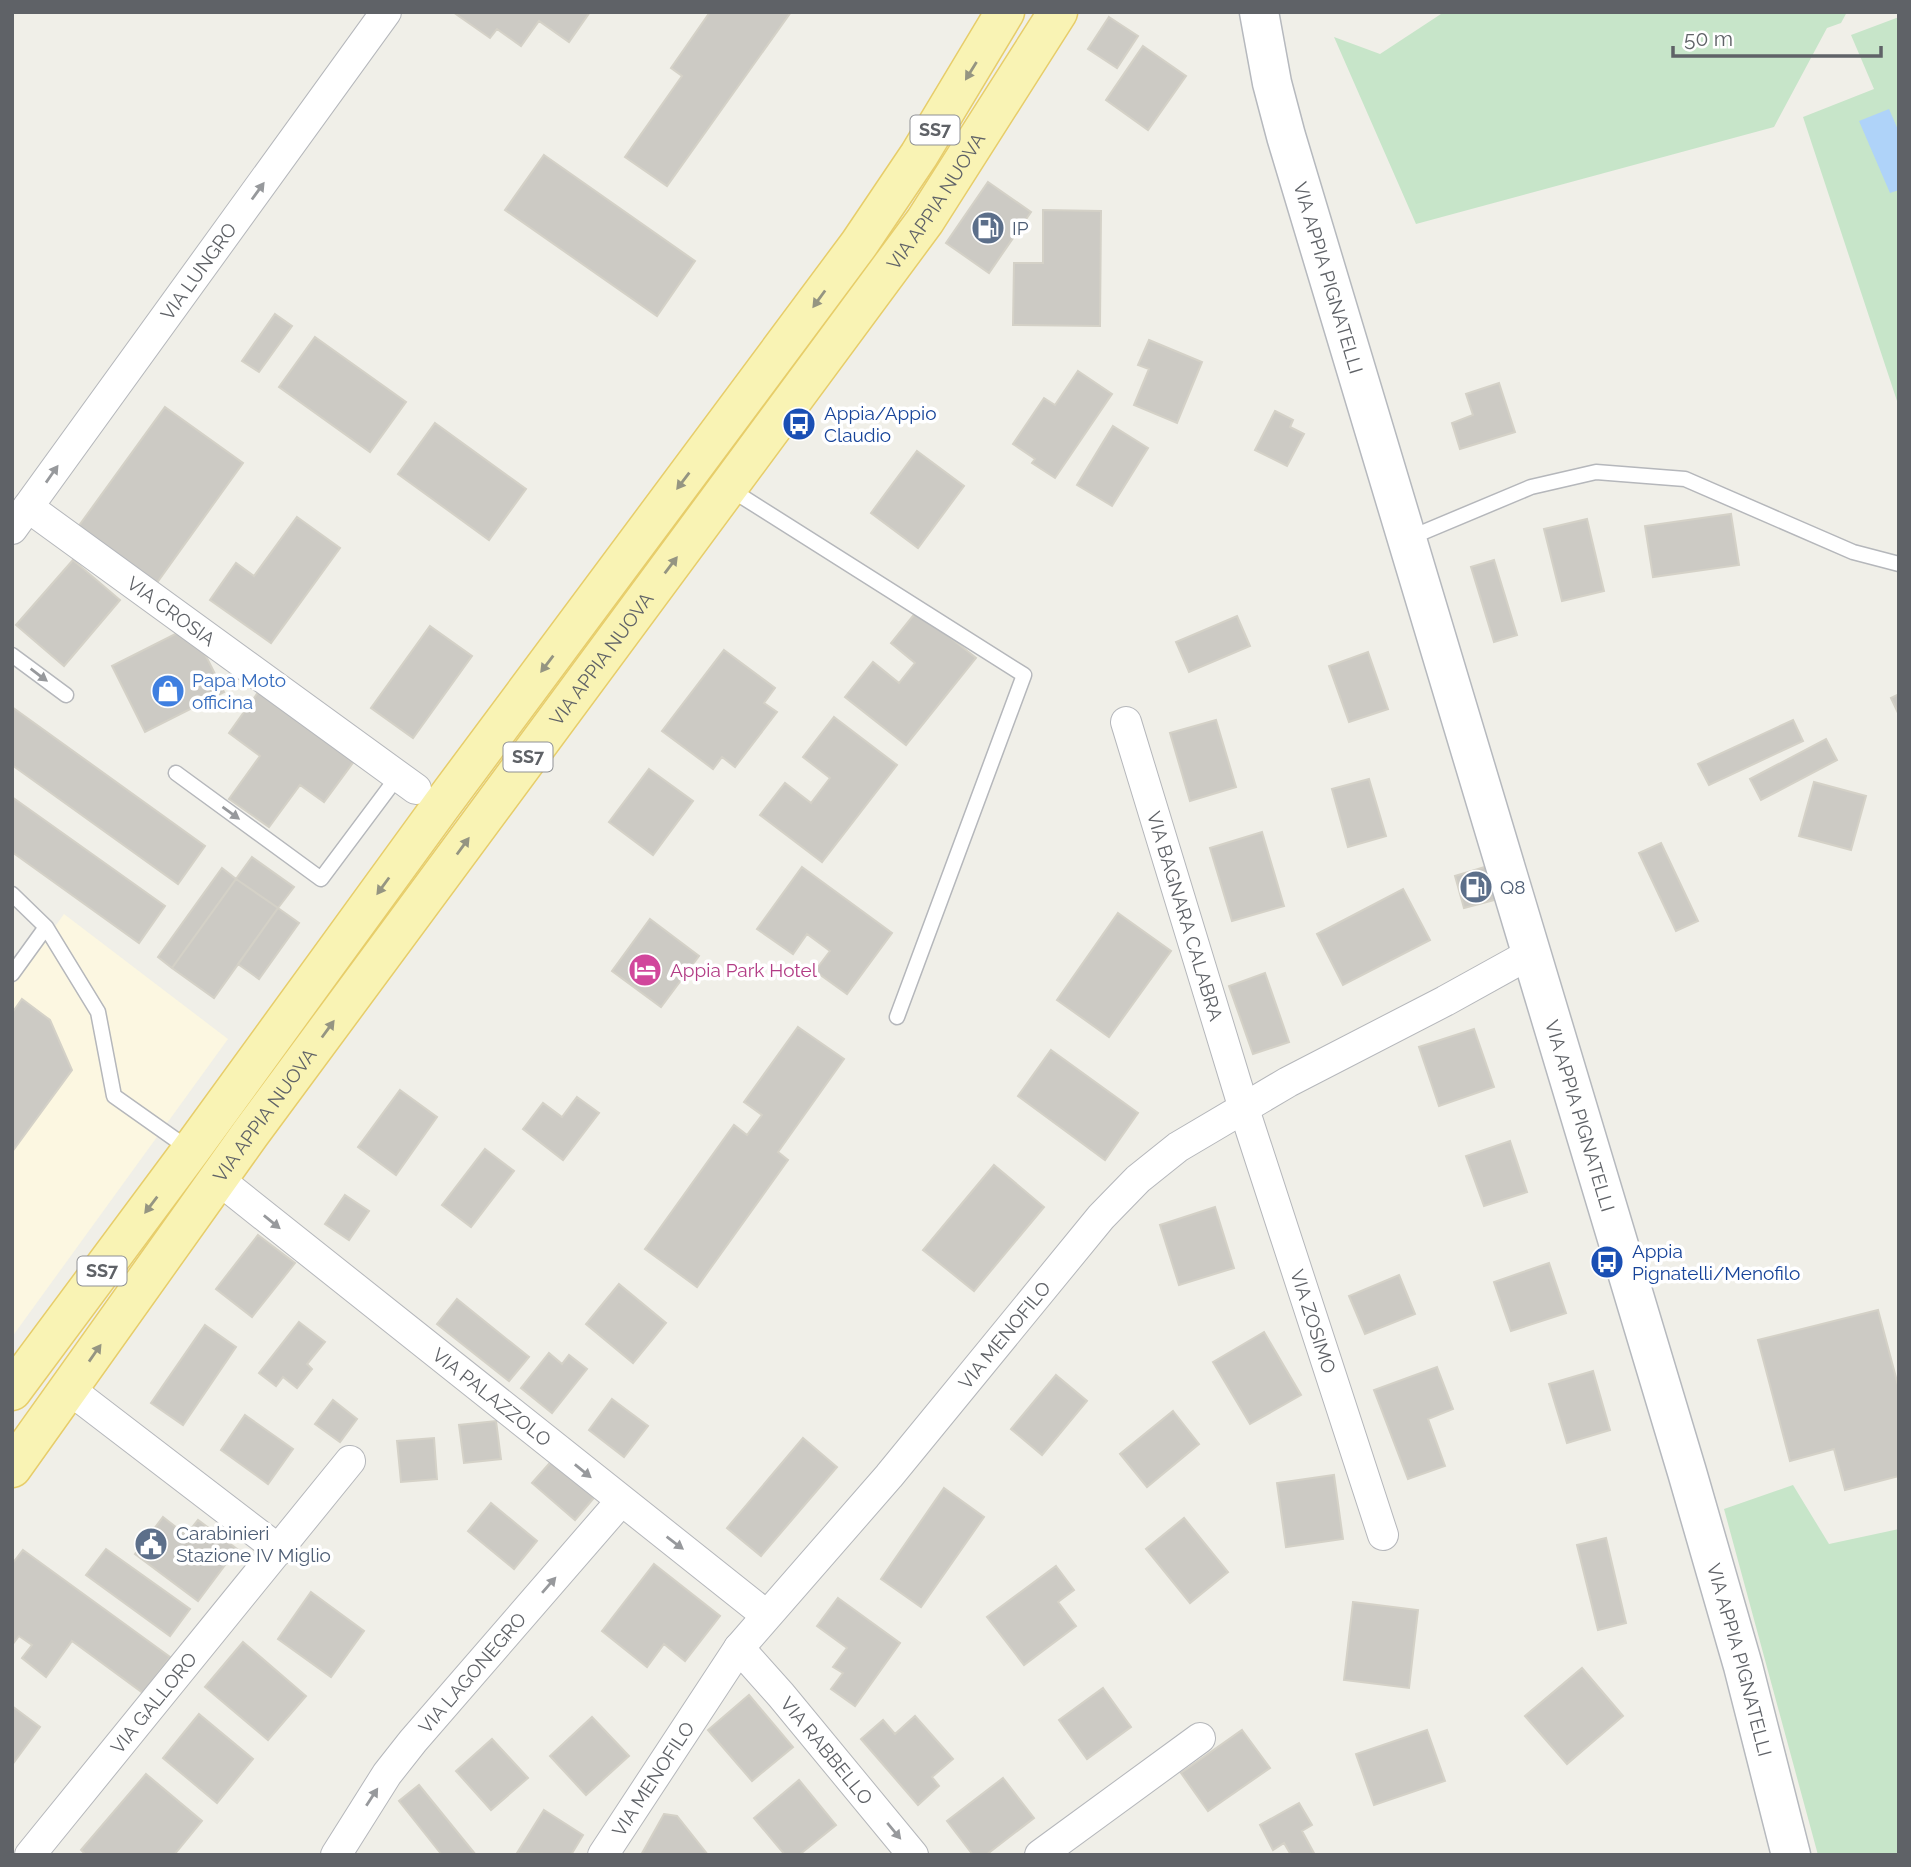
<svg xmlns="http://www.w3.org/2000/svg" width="1911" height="1867" viewBox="0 0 1911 1867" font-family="Raleway,sans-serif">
<rect width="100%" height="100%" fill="#f0efe8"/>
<!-- commercial -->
<path fill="#fcf7e1" d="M64,914L228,1039L12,1337V986Z"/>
<!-- green -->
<path fill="#c7e5c9" d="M1444,12H1847L1841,23L1827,28L1774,127L1416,224L1334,37L1380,54Z
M1899,17V407L1803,117L1874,89L1851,35Z
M1793,1485L1829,1544L1899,1529V1855H1818L1724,1509Z"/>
<!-- water -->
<path fill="#afd3f9" d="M1889,109L1899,132V190L1890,193L1859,121Z"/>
<!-- building -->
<path fill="#cccac4" stroke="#d4d1c7" stroke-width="2" d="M453,12H590L569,42L539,21L521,46L497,29L490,38Z
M710,12H791L667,186L625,157L682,76L671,68Z
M1109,17L1138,36L1117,68L1088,49Z
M1143,46L1186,76L1148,130L1106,100Z
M544,155L695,261L657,316L505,210Z
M988,182L1031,212L989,273L946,243Z
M1043,210L1101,211L1100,326L1013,325L1014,263H1043Z
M275,314L292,326L259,372L242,361Z
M315,337L406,402L370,452L279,387Z
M1149,340L1202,362L1177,423L1134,405L1149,369L1138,365Z
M1078,371L1112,394L1055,478L1032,463L1035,459L1013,444L1044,398L1055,405Z
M1499,383L1515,432L1460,449L1452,423L1473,415L1466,394Z
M165,407L243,463L156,584L78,527Z
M1275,411L1293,420L1290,427L1304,434L1287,466L1255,450Z
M435,423L526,489L489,540L398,474Z
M1113,426L1148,448L1112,506L1077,485Z
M917,451L964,486L918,548L871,513Z
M1731,514L1739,565L1653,577L1645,526Z
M297,517L340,548L271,643L210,600L236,563L254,576Z
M1587,519L1604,591L1562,601L1544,529Z
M73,560L120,600L64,666L16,625Z
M1494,560L1517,635L1494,642L1471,567Z
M917,611L976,658L906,745L845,697L873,662L899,683L915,663L891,643Z
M1237,616L1250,646L1189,672L1176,642Z
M191,626L224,692L145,732L112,666Z
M430,626L472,656L413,738L371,708Z
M724,650L775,688L764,703L777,712L735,767L722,757L713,769L662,731Z
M1368,652L1388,709L1349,722L1329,666Z
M259,691L355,760L324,802L300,785L269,827L229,799L260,756L229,733Z
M1899,694V715L1891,698Z
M12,707L205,846L178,884L12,765Z
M834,717L897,765L822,862L760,815L785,783L811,803L830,778L803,757Z
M1216,720L1236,787L1190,801L1170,733Z
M1793,720L1803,741L1709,785L1698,764Z
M1826,739L1837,760L1761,800L1750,779Z
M649,769L693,801L653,855L609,822Z
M1369,779L1386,836L1348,847L1332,789Z
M1814,782L1866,796L1851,850L1799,836Z
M12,797L165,906L139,943L12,852Z
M1262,832L1284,906L1232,921L1210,848Z
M1661,843L1698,921L1676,931L1639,853Z
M252,857L294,887L278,908L236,879Z
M1488,866L1498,899L1464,908L1455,876Z
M802,867L892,933L847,994L815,971L830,951L807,934L793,954L757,929Z
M222,868L236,879L172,968L158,957Z
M236,879L278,908L214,998L172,968Z
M1403,889L1430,940L1343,985L1317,934Z
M278,908L299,923L259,979L238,964Z
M1118,913L1171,951L1109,1037L1057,1000Z
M650,919L699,956L661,1007L612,971Z
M1265,973L1289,1042L1253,1054L1229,986Z
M22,999L50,1020L72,1070L12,1152V1013Z
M798,1027L844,1059L778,1152L788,1160L697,1287L645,1249L734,1125L747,1135L762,1115L744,1102Z
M1474,1029L1494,1087L1439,1106L1419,1047Z
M1051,1050L1138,1113L1105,1160L1018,1096Z
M400,1090L437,1117L396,1175L358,1147Z
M577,1097L599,1113L563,1160L523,1129L543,1103L562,1117Z
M1510,1141L1527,1192L1484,1206L1466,1156Z
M485,1149L514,1171L471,1227L442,1205Z
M994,1165L1044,1207L974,1291L923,1250Z
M345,1195L369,1211L349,1240L325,1224Z
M1215,1207L1234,1268L1179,1285L1160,1225Z
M258,1235L295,1263L252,1317L216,1289Z
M1549,1263L1566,1313L1511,1331L1494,1282Z
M1399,1275L1415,1314L1365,1334L1349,1296Z
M619,1284L666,1323L633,1363L586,1324Z
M457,1299L529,1357L509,1381L437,1324Z
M1878,1310L1899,1389V1476L1845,1490L1834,1449L1790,1461L1758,1340Z
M299,1322L325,1342L307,1364L312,1369L297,1388L283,1377L276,1386L259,1373Z
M205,1325L236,1347L183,1425L151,1403Z
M1264,1332L1301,1395L1250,1424L1213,1362Z
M549,1353L562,1364L569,1355L587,1369L552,1413L521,1388Z
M1437,1367L1453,1409L1428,1419L1445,1466L1408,1479L1374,1390Z
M1593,1371L1610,1430L1567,1443L1549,1384Z
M1056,1375L1087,1401L1042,1455L1011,1429Z
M612,1399L648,1426L624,1457L589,1430Z
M333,1400L357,1419L340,1442L315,1424Z
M1173,1411L1199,1444L1147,1487L1120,1454Z
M245,1415L293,1449L268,1484L221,1450Z
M496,1421L501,1459L464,1463L459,1425Z
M434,1438L437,1479L401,1482L397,1441Z
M803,1438L837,1467L761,1556L727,1528Z
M556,1456L598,1493L575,1520L532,1483Z
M1334,1475L1343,1539L1286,1547L1277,1483Z
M944,1488L984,1517L921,1607L881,1579Z
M491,1503L537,1541L514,1569L468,1531Z
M163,1517L186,1535L198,1520L237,1549L198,1601L135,1554Z
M1184,1518L1228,1572L1190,1603L1146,1549Z
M1606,1538L1626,1623L1598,1630L1577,1545Z
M106,1549L190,1609L170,1636L86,1575Z
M23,1550L170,1657L143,1693L72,1641L46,1677L22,1658L32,1645L19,1636L12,1645V1564Z
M654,1564L720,1616L685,1661L664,1644L647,1667L602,1631Z
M1056,1566L1074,1590L1058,1602L1076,1626L1024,1665L987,1617Z
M311,1592L364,1631L331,1677L278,1639Z
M838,1598L900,1643L855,1706L831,1689L843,1673L833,1667L847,1648L817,1626Z
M1353,1602L1418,1610L1409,1688L1344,1680Z
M243,1642L306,1696L268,1740L205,1687Z
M1582,1668L1623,1716L1567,1764L1525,1716Z
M1103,1688L1131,1727L1087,1759L1059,1720Z
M749,1695L793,1747L752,1781L708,1730Z
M12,1706L40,1727L12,1765Z
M199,1714L253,1759L217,1803L163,1758Z
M915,1716L953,1759L932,1777L939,1786L918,1805L861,1739L883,1720L895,1734Z
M592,1717L629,1756L586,1795L550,1756Z
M1242,1730L1270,1768L1208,1811L1181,1773Z
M1427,1730L1445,1781L1374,1805L1356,1754Z
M492,1739L528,1778L491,1810L456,1771Z
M146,1774L202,1821L174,1855H86L81,1850Z
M1003,1778L1034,1818L986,1855H973L947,1821Z
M799,1780L836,1825L799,1855H785L754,1818Z
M419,1785L476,1855H442L399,1801Z
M1299,1803L1312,1825L1302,1831L1315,1855H1291L1284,1843L1273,1850L1260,1825Z
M544,1810L583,1835L571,1855L517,1853Z
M664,1814L677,1816L708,1855H641Z"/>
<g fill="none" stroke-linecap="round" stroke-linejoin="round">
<defs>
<path id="lane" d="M730,489L1024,675L897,1017
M1407,539L1531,487L1596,472L1685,479L1853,552L1899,564
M12,655L66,695
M176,773L321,879L398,776
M12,894L46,927L98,1012L114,1096L189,1149
M12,974L46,927"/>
<g id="street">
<path id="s1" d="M28,507L416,789"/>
<path id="s2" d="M12,529L386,12"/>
<path id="s3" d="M1126,722L1244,1109L1383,1535"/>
<path id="s4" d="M218,1179L766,1615"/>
<path d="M69,1389L279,1550"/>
<path id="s5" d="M739,1648L781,1695L913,1855"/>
<path id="s6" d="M30,1855L350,1461"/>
<path id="s7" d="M336,1855L387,1774L413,1741L621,1501"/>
<path id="s8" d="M603,1855L739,1648L889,1476L1101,1217L1138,1179L1178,1147L1288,1082L1445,1001L1530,954"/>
<path d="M1040,1855L1200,1738"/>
</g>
<g id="secondary">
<path id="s9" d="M1259,12L1272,83L1286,136L1687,1472L1743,1666L1791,1855"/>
</g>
<g id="primary">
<path d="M12,1391L191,1150L441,806L859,244L919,155L1005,12"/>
<path id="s10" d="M12,1468L250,1134L925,221L1058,12"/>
</g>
</defs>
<!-- lane casing -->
<use href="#lane" stroke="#b5b7bb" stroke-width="17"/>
<!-- street casing -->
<use href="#street" stroke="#b5b7bb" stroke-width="32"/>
<!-- secondary casing -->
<use href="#secondary" stroke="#b6b9be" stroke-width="41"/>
<!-- primary casing -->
<use href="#primary" stroke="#e7cd6a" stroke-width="41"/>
<!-- lane -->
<use href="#lane" stroke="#fff" stroke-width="14"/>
<!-- street -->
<use href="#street" stroke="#fff" stroke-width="30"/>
<!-- secondary -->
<use href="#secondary" stroke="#fff" stroke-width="38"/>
<!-- primary -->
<use href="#primary" stroke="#f9f3b4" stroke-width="38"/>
</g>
<!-- one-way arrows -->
<defs><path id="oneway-solid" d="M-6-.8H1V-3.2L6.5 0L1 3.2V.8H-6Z" transform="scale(1.75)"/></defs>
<g fill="#959582">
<use href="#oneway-solid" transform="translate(971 71) rotate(122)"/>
<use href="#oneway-solid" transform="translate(819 299) rotate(126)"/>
<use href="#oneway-solid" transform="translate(683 481) rotate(127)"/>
<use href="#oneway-solid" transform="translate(671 565) rotate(-53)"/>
<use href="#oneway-solid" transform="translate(547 664) rotate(127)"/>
<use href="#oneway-solid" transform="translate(463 846) rotate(-54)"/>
<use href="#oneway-solid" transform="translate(383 886) rotate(126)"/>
<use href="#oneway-solid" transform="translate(328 1029) rotate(-54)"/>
<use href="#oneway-solid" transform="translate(151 1205) rotate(127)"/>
<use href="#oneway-solid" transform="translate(95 1353) rotate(-55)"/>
</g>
<g fill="#97999c">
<use href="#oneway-solid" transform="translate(258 191) rotate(-54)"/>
<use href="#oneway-solid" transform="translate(52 474) rotate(-55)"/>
<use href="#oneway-solid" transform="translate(39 675) rotate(37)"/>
<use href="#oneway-solid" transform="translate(231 813) rotate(36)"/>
<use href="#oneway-solid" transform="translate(272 1222) rotate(39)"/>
<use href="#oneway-solid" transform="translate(583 1471) rotate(39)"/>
<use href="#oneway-solid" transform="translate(675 1543) rotate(37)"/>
<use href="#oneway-solid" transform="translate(549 1585) rotate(-49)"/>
<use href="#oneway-solid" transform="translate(372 1797) rotate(-57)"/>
<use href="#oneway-solid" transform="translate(894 1831) rotate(50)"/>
</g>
<!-- icons -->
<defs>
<symbol id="fuel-disc" viewBox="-11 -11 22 22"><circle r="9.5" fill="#5c6f8a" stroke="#fff"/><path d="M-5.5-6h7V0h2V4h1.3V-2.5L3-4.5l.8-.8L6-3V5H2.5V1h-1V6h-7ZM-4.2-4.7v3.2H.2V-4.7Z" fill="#fff"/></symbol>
<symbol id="bus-disc" viewBox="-11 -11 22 22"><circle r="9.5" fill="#1a4fb4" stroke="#fff"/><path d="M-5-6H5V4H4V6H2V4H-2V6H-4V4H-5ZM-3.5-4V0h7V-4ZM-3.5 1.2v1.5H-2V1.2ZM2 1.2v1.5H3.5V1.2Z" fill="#fff"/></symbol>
<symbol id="shop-disc" viewBox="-11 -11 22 22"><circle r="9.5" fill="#3f7fe0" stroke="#fff"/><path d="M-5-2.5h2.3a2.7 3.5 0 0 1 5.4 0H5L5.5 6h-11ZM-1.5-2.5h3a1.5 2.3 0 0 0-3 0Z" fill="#fff"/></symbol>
<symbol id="hotel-disc" viewBox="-11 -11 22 22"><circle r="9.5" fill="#d1479c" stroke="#fff"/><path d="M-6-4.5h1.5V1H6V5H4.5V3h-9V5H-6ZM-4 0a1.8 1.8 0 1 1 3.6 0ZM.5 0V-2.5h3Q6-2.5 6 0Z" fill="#fff"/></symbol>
<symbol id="civic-disc" viewBox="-11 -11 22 22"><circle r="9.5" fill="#5c6f8a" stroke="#fff"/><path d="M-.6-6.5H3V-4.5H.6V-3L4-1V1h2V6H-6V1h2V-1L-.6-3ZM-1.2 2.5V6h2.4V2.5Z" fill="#fff"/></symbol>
</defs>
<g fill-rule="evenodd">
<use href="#fuel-disc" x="969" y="209" width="38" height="38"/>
<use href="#bus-disc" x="780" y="405" width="38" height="38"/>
<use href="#shop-disc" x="149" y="672" width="38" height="38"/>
<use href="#fuel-disc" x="1457" y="868" width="38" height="38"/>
<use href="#hotel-disc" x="626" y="951" width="38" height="38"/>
<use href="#bus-disc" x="1588" y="1243" width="38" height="38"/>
<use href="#civic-disc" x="132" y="1525" width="38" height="38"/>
</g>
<g text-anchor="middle" stroke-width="7" stroke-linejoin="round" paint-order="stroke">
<!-- shield labels -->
<g fill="#fff" stroke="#8f9195" stroke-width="2">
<rect x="910.5" y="115.5" width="49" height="29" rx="5"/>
<rect x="503.5" y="742.5" width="49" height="29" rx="5"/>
<rect x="77.5" y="1256.5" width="49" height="29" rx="5"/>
</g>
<g font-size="18" font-weight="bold" fill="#5f6267">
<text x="935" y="136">SS7</text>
<text x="528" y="763">SS7</text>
<text x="102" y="1277">SS7</text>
</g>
<!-- street labels -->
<g font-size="19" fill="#5f6267" stroke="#fff">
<text dy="7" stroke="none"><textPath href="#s10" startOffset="1568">VIA APPIA NUOVA</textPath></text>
<text dy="7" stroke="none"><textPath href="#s2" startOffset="318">VIA LUNGRO</textPath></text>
<text dy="7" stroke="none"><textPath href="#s9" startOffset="275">VIA APPIA PIGNATELLI</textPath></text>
<text dy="7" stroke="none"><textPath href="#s1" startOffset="177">VIA CROSIA</textPath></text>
<text dy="7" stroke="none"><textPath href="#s10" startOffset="1001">VIA APPIA NUOVA</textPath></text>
<text dy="7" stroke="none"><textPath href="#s3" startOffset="203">VIA BAGNARA CALABRA</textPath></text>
<text dy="7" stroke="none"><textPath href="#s10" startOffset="434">VIA APPIA NUOVA</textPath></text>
<text dy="7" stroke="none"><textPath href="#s9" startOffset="1150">VIA APPIA PIGNATELLI</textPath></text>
<text dy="7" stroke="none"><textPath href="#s3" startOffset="628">VIA ZOSIMO</textPath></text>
<text dy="7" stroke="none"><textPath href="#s8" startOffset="658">VIA MENOFILO</textPath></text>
<text dy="7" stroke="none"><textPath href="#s4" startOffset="350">VIA PALAZZOLO</textPath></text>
<text dy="7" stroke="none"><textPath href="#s9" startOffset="1717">VIA APPIA PIGNATELLI</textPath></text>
<text dy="7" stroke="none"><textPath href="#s7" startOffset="228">VIA LAGONEGRO</textPath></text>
<text dy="7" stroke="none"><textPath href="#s6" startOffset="196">VIA GALLORO</textPath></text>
<text dy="7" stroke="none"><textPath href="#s5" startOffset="135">VIA RABBELLO</textPath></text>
<text dy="7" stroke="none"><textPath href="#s8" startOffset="91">VIA MENOFILO</textPath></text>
</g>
<!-- service labels -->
<g font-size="19" fill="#4e5e75" stroke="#fff" text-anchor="start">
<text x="1012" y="235">IP</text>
<text x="1500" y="894">Q8</text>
<text x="176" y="1540">Carabinieri<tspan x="176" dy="22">Stazione IV Miglio</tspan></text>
</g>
<!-- transit labels -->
<g font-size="19" fill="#164399" stroke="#fff" text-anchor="start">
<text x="824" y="420">Appia/Appio<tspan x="824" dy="22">Claudio</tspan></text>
<text x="1632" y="1258">Appia<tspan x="1632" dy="22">Pignatelli/Menofilo</tspan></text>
</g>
<!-- shop labels -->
<g font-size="19" fill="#366cbe" stroke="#fff" text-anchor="start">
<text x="192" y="687">Papa Moto<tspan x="192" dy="22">officina</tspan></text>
</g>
<!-- hotel labels -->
<g font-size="19" fill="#b23c85" stroke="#fff" text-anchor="start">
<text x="670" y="977">Appia Park Hotel</text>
</g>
</g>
<!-- border -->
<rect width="1911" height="1867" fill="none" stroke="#5f6267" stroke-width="28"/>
<!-- scale -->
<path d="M1673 46v10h208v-10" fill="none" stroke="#5f6267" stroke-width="3.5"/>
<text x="1684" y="46" font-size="21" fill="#5f6267" stroke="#ffffff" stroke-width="5" paint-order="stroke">50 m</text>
</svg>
